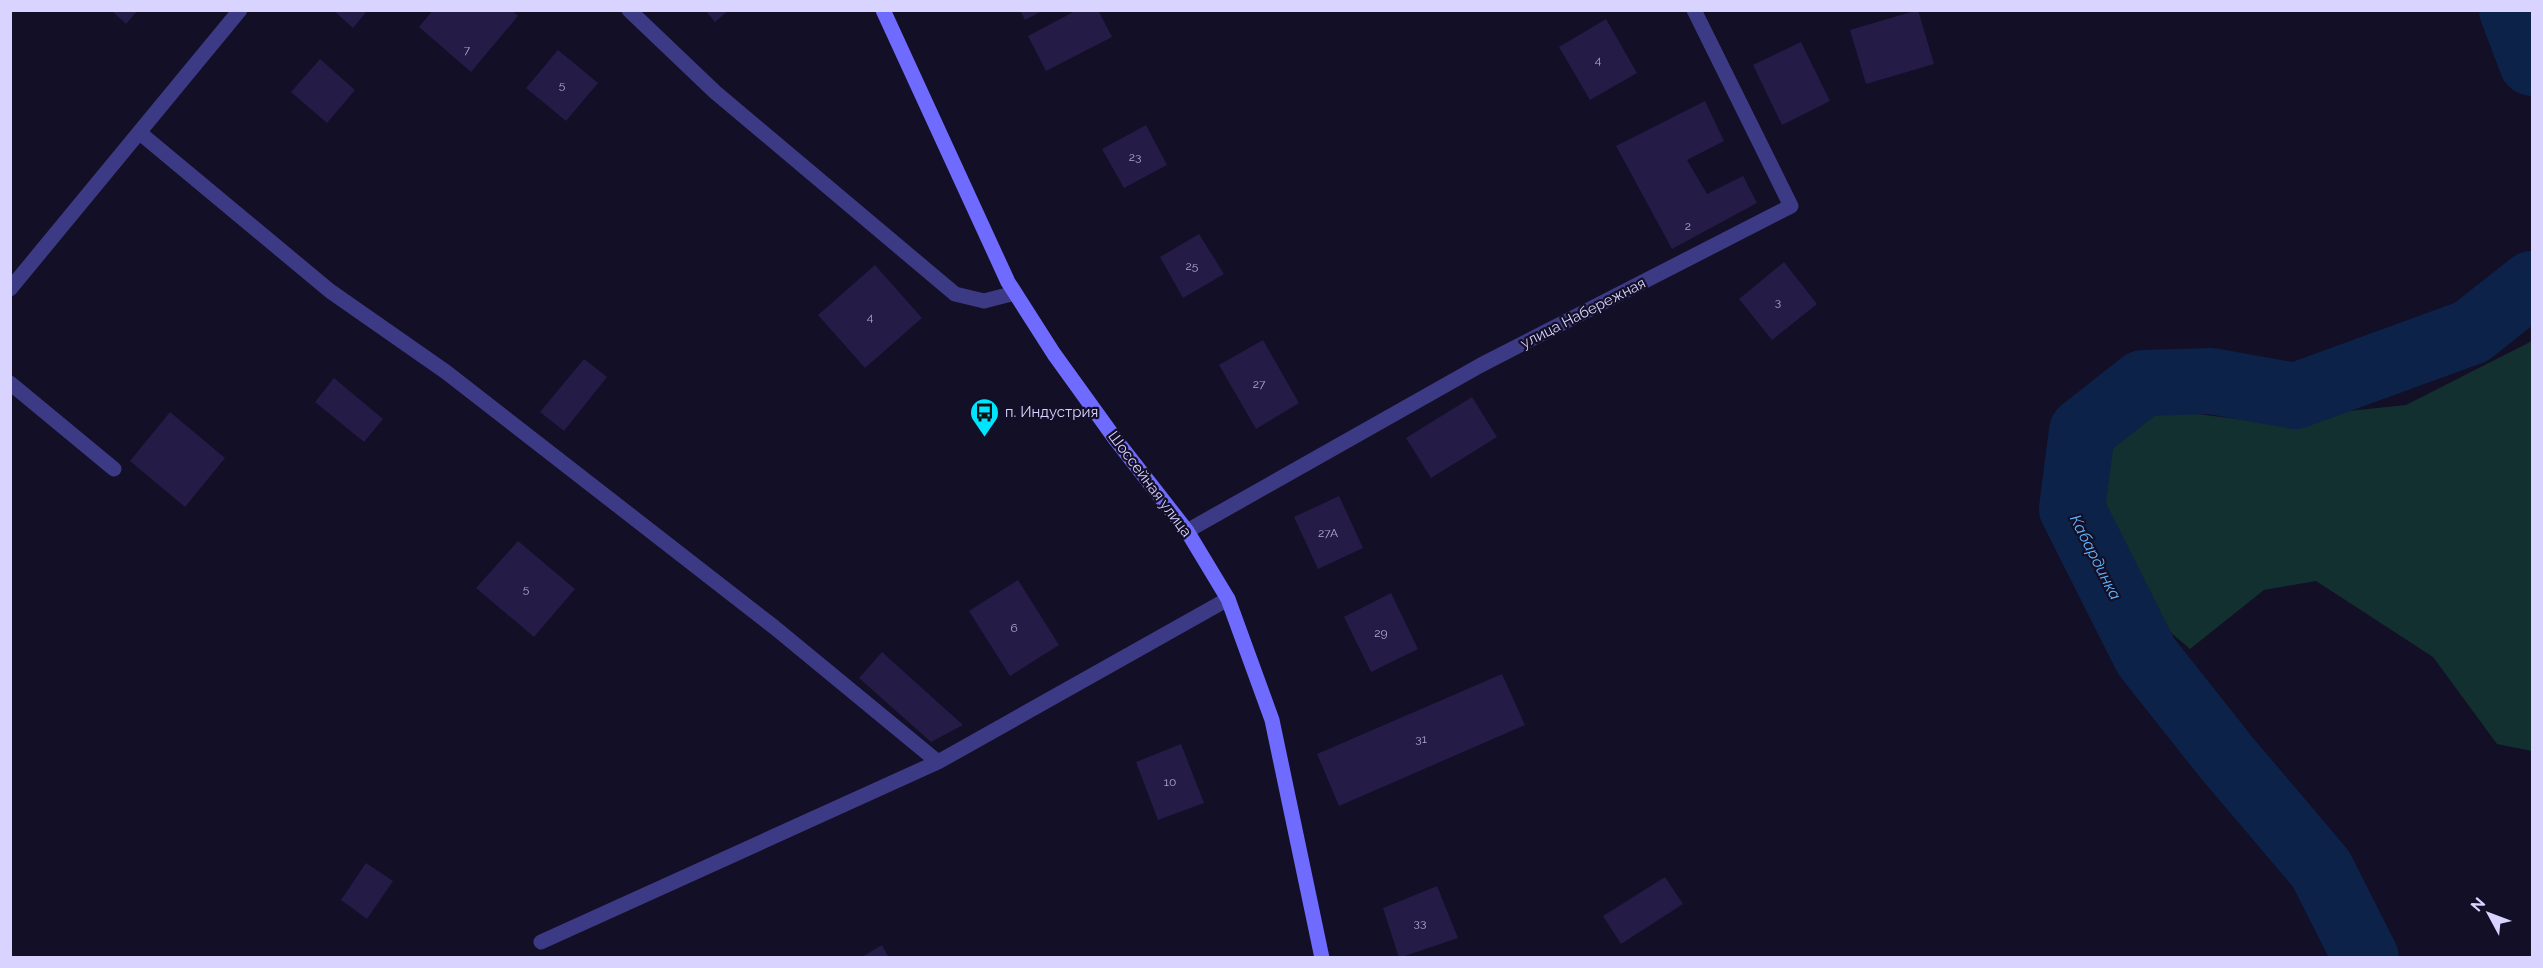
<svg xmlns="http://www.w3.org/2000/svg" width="2543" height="968" viewBox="0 0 2543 968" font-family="Raleway,sans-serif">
<rect width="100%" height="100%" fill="#130f26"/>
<!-- green -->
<path fill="#12302f" d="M2532,341V751L2497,744L2433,657L2316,581L2264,590L2190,649L2118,587L2100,539L2112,438L2150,408L2253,421L2406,405Z"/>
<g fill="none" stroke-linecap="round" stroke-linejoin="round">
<!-- river -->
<path stroke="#0c2248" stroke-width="66" d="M2512,10L2532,63
M2366,958L2321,869L2226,757L2146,656L2072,509L2082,431L2143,383L2211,381L2295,396L2471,332L2532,284"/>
</g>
<!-- building -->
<path fill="#241b47" d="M111,10H138L126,24Z
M333,10H368L353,28Z
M433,10H512L518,16L471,72L419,27Z
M705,10H729L715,22Z
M1020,10H1044L1025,20Z
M1077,10H1098L1112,37L1046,71L1028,36Z
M1918,10L1934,64L1866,84L1850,30Z
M1606,19L1637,73L1590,100L1559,47Z
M1801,42L1830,101L1782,125L1753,65Z
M558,50L598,83L566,121L526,88Z
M320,59L355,90L327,123L291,92Z
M1705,101L1724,141L1687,160L1707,194L1743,176L1757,203L1672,249L1616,146Z
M1146,125L1167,165L1124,188L1102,149Z
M1199,234L1224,274L1183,298L1160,257Z
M1784,262L1817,304L1772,340L1739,299Z
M875,265L922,318L865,368L818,315Z
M1263,340L1299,403L1256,429L1219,365Z
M584,359L607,377L564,431L540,412Z
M334,378L383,419L364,442L315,402Z
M1472,397L1497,437L1431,478L1406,438Z
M170,412L225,458L185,507L130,461Z
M1339,496L1363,548L1318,569L1294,517Z
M518,541L575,589L534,637L476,588Z
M1018,580L1059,645L1010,676L969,611Z
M1391,593L1418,649L1371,672L1344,617Z
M882,652L963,725L931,742L859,678Z
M1502,674L1525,725L1339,806L1317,754Z
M1181,744L1204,803L1158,820L1136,762Z
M366,863L393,881L367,919L341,900Z
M1665,877L1683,904L1621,944L1603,916Z
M1437,886L1458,938L1399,958L1383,908Z
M882,945L889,958H860Z"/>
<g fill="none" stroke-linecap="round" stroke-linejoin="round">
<!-- lane -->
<path stroke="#3d3a85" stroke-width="15" d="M629,10L715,92L955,294L984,301L1015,293
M140,133L330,291L446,372L774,627L938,762
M10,289L240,10
M10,383L114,469
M1187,531L1481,365L1791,206L1694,10
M541,942L938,762L1228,599"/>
<!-- secondary -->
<path stroke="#6f6bff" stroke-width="15" d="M883,10L1008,282L1054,354L1116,440L1187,531L1228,599L1272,720L1322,958"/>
</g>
<!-- icons -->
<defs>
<symbol id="bus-pin" viewBox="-11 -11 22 30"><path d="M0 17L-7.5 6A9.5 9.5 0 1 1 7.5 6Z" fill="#00e5ff" stroke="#130f26"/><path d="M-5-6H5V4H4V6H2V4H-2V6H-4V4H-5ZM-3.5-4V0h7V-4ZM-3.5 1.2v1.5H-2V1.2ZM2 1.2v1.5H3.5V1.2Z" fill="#111"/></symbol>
</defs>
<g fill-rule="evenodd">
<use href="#bus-pin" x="968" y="396" width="33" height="45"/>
</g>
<g text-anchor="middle" stroke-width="4.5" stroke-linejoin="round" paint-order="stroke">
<!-- number labels -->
<g font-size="12" fill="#aca6d1">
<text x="467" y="54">7</text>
<text x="1598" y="64">4</text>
<text x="562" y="89">5</text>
<text x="1135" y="161">23</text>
<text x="1688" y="230">2</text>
<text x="1192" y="270">25</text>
<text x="1778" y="306">3</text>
<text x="870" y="321">4</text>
<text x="1259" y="388">27</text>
<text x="1328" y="537">27А</text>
<text x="526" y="593">5</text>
<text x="1014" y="632">6</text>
<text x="1381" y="637">29</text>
<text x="1421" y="743">31</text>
<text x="1170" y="786">10</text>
<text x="1420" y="927">33</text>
</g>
<!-- street labels -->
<g font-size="15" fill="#d9d4ff" stroke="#130f26">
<text transform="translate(1583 313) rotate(-27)" y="5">улица Набережная</text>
<text transform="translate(1150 484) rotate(53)" y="5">Шоссейная улица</text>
</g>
<!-- poi labels -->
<g font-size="15" fill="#d9d4ff" stroke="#130f26" text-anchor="start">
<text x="1005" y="417">п. Индустрия</text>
</g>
<!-- water labels -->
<g font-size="16" font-style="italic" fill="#62b6ff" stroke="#130f26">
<text transform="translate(2096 557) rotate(63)" y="6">Кабардинка</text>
</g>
</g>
<!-- border -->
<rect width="2543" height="968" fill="none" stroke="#d9d4ff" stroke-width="24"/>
<!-- north arrow -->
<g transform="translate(2489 914) rotate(311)" stroke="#130f26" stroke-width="4.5" paint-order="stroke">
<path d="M0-4.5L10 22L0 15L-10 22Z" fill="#d9d4ff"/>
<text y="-9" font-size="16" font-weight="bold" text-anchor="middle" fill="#d9d4ff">N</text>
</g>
</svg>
